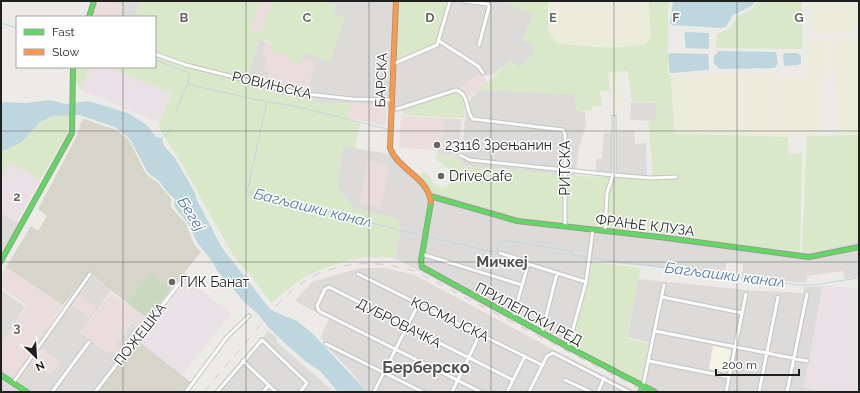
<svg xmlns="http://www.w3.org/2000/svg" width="860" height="393" viewBox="0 0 860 393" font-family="Raleway,sans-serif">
<rect width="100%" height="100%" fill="#edebe8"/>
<!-- residential -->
<path fill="#dcdbd9" d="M93,1H141L135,17H88Z
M321,1H499L534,14L522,40L535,45L534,54L520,68L510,61L493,75H481L455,94L403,111L391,112L387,106L351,103L329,104L244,86L260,39L300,63L303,53L333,13L336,4Z
M480,90L575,94L577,112H585L586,126L579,147L575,176L461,165L466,107L471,98Z
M631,102L657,103L656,121L630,120Z
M634,130L635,144L646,143L647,175L596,172V159L602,158L604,133Z
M343,146L399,156L433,192L634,230L809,253L859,241V277L845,279L843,271L807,276L806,283L742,276L743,264L727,262L724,274L593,261L569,351L395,258L400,232L399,219L355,209L337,187Z
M1,213L19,223L1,254Z
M359,268H385L415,275L550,348L638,392H367L349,369L323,343L321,336L329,319L295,301L312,282Z
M88,273L111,291L80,332L107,353L109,351L118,357L123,351L115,344L132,323L141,330L96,392H1V368L16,378Z
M638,279L747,290L803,293L804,287L823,286L804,387L827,392H661L640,382L650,343L627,337Z
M1,290L25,307L1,345Z
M268,331L277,337V342L334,392H216Z"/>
<!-- commercial -->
<path fill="#eadddb" d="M95,1H111L123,5L120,17H93L91,12Z
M261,1H273L262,33L250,29Z
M266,42L274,44L288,56L287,60L301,64L303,58L316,62L307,92L265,83L268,72L264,70L267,58L262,56Z
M480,73L488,84L466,99L458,88Z
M351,103L387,106L386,126L348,118Z
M401,116L462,119L460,157L437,155V150L399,148Z
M367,161L389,165L381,207L360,204Z
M6,267L63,305L16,378L1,368V345L27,306L1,287V277Z
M111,293L148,319L140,329L131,322L115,344L123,351L118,357L110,351L108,353L80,332Z
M79,295L96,307L89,317L72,305Z
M39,347L61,362L51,376L29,361Z"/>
<!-- industrial -->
<path fill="#eae1e6" d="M91,67H108L172,94L159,123L81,90Z
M10,162L40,180L17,221L1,213V179Z
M187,279L231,314L182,375L138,341Z
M823,286L859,288V392H827L804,387Z"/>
<!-- education -->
<path fill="#f5f5e5" d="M713,346L731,350L727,370L725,372L709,369Z"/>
<!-- construction -->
<path fill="#d6d5ca" d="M84,119L116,130L129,140L146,174L158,183L171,199V207L186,224L195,246L201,252L171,289L150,273L127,303L89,273L63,305L6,267L31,226L38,231L47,216L38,209L76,138L81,122Z
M138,341L192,383L185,392H98L129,350H133Z"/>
<!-- farmland -->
<path fill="#ebecdc" d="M548,1H649L651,34L646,44L622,48L590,47L557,43L548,30Z
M809,1H859V31L810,34Z
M834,38H859V135L837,136Z
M806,39H827V79H819L820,136H776V78L806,77Z
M619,72L623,106L613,107L609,73Z
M773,72L775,133L756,135L674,134L671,76Z"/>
<!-- grass -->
<path fill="#d9e8c9" d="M141,1H261L250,29L261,33L273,1H321L336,4L333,13L345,17L330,62L303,53L299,64L287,60V56L272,51L274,44L260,39L244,86L329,104L351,103L348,118L360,124L355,148L343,146L337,187L355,209L399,219L400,232L395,258L366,257L345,261L305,276L271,303L253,278L233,255L179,159L160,130L159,123L172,94L108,67H155V17H135Z
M396,1H448L436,44L395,62Z
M499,1H548V30L557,43C588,47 614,50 646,44L651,34L649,1H670L668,12V74L671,76L674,134L788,137V154L802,153L800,252L518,217L433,192L420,177L421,173L425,172L432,180L431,182C439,190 447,189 454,180L453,173L435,158L437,155L461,157V165L575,176L676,179L677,176H653L648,120H656L657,103L632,101L628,71L608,72L610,91L600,92L602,106H592V110L577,112L575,94L480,90L510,61L520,67L534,54L535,45L522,40L534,14Z
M759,1H802V49L716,48L717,34L730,28L738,16L751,10Z
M76,67H91L81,90L76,82Z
M456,91L466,103L464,118L404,115L401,107L430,100Z
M69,115L67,135L40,180L10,162L1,179V152L22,142L40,122L52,116Z
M859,135V241L809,253L802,252L807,136Z
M593,262L641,268L626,338L650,344L640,381L571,345Z"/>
<!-- forest -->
<path fill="#c8d9bf" d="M150,273L171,289L148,319L127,303Z"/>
<!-- parking -->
<path fill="#dddcdb" d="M444,120L460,121L458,155L438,154V150H446L447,141L443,140Z"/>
<!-- water -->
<path fill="#bed7de" d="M673,1H756L750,7L733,15L726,27L721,28L672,25L670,23Z
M687,32L709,33V49L686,48L684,33Z
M719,51L776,52L778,63L775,68L720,69L714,64V56Z
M670,53L708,54L709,70L670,73L668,56Z
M785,53H798L801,56V63L798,65L784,66L783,55Z
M49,100L67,104L88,101L112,108L130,114L148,126L156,137L162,138L164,146L175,158L195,193L197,200L222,248L263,300L271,310L297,321L313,334L367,392H338L320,371L305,361L288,346L269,328L258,314L246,304L218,272L212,261L197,242L189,225L174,206L175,199L169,194L159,181L148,173L130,139L115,127L79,115L52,116L40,122L22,142L1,152V102L27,103Z"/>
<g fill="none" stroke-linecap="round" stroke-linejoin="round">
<!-- stream -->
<path stroke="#bed7de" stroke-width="1" d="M1,23L17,28
M155,60L190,73L188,83
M267,102L247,192L420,235
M176,112L187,84L267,102L290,105L387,129
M161,139L168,133L171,128
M428,237L493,252L497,250L501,240L573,251L572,255L587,257
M591,258L798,285H813L859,278"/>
<defs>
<path id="street" d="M464,1L488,4L489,7L479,45
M439,41L478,66L483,73
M155,54L186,65L298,93L352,99L392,100
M393,64L437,45L450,1
M397,109L456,90C470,94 465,112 473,119L563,130L565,134V226
M460,155L470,160L613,175L651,178L676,177
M605,231L607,193L614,172V117
M500,253L525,261L528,264L586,282
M422,254L522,285
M358,274L542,365
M662,297L742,313
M513,318L528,264
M655,331L807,361
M542,333L557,273
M326,344L423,392
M568,347L586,282L593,229
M243,361L276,392
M649,361L729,377
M565,380L591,392
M13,383L90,274
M643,386L664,285
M52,392L89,342
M95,392L185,276
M186,392L227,337L249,316
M217,392L262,340L307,383L300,392
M263,392L269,385
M374,392L419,303
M452,392L480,334
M481,392L319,311L317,306L325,289L329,287L513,380
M507,392L525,356
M529,392L547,356L553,353L629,392
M598,392L604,378
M726,392L746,294
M759,392L778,297
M787,392L807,294"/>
<path id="fast" d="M89,17L94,1
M430,196L517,221L659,237L809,257L859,247
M431,202L421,261L422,267L568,347L655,392
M1,261L72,133L73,67
M1,375L27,392
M640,392L643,386"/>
<path id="slow" d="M396,1L390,148C398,170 428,177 431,202"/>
</defs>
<!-- street casing -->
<use href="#street" stroke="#c4c3c2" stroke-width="5"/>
<!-- fast casing -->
<use href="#fast" stroke="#949581" stroke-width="6"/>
<!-- slow casing -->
<use href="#slow" stroke="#949581" stroke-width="6"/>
<!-- street -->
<use href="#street" stroke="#fcfcfc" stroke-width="3"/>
<!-- fast -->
<use href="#fast" stroke="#63d668" stroke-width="4.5"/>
<!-- slow -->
<use href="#slow" stroke="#ff974d" stroke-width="4.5"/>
<!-- rail -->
<path stroke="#cbcbca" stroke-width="1" stroke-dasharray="8 8" stroke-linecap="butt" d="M204,392C220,372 237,353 253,334C264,320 276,305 289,293C325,261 373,257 417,272L645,392"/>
</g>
<!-- grid -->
<path fill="none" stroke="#676665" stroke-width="1" stroke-opacity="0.55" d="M123,1V17M246,1V392M369,1V392M491,1V392M614,1V392M737,1V392M123,67V392M1,131H859M1,262H859"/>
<!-- markers -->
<g fill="#676665" stroke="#fff" stroke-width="1.5">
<circle cx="437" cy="145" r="4"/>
<circle cx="441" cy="176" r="4"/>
<circle cx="172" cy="282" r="4"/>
</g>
<g text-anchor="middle" stroke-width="3" stroke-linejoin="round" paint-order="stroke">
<!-- street labels -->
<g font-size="14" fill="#1f1f1f" stroke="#fff">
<text transform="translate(381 80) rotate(-88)" y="5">БАРСКА</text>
<text transform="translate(272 85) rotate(13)" y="5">РОВИЊСКА</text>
<text transform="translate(565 168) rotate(-90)" y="5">РИТСКА</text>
<text transform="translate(645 225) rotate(7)" y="5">ФРАЊЕ КЛУЗА</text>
<text transform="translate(529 314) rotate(28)" y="5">ПРИЛЕПСКИ РЕД</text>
<text transform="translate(450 319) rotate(26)" y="5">КОСМАЈСКА</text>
<text transform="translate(399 323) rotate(27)" y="5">ДУБРОВАЧКА</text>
<text transform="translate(140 334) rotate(-52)" y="5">ПОЖЕШКА</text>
</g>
<!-- poi labels -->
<g font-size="14" fill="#1f1f1f" stroke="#fff" text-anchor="start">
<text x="445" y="150">23116 Зрењанин</text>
<text x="449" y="181">DriveCafe</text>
<text x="180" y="287">ГИК Банат</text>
</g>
<!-- water labels -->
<g font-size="15" font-style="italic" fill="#4f76a0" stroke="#fff">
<text transform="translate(313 208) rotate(14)" y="5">Багљашки канал</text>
<text transform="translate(191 214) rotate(58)" y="5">Бегеј</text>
<text transform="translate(725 275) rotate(7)" y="5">Багљашки канал</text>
</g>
<!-- neighbourhood labels -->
<g font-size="15" font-weight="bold" fill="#525252" stroke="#fff">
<text x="502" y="267">Мичкеј</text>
</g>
<!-- quarter labels -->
<g font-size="16" font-weight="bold" fill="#525252" stroke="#fff">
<text x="426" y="373">Берберско</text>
</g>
</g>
<g font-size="13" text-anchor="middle" font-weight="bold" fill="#676665" stroke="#fff" stroke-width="3" stroke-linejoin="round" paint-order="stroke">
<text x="184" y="22">B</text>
<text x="307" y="22">C</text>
<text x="430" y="22">D</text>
<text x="553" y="22">E</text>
<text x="676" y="22">F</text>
<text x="799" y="22">G</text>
<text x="17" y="201">2</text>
<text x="17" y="332">3</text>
</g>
<!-- border -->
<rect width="860" height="393" fill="none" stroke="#1f1f1f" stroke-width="4"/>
<!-- legend -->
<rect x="16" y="16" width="140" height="52" fill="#ffffff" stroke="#a5a5a5"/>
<rect x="24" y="29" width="20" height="6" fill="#63d668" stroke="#a5a5a5"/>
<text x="52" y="36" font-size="12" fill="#1f1f1f">Fast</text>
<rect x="24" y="49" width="20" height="6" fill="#ff974d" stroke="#a5a5a5"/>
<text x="52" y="56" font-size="12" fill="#1f1f1f">Slow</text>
<!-- north arrow -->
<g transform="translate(36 357) rotate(155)" stroke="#ffffff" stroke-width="3" paint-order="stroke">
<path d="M0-3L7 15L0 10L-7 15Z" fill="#1f1f1f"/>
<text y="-6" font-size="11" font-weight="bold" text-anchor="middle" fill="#1f1f1f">N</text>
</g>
<!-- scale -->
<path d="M716 369v6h83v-6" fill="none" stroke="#1f1f1f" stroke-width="2"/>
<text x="722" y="369" font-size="12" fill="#1f1f1f" stroke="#ffffff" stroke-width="3" paint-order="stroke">200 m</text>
</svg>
